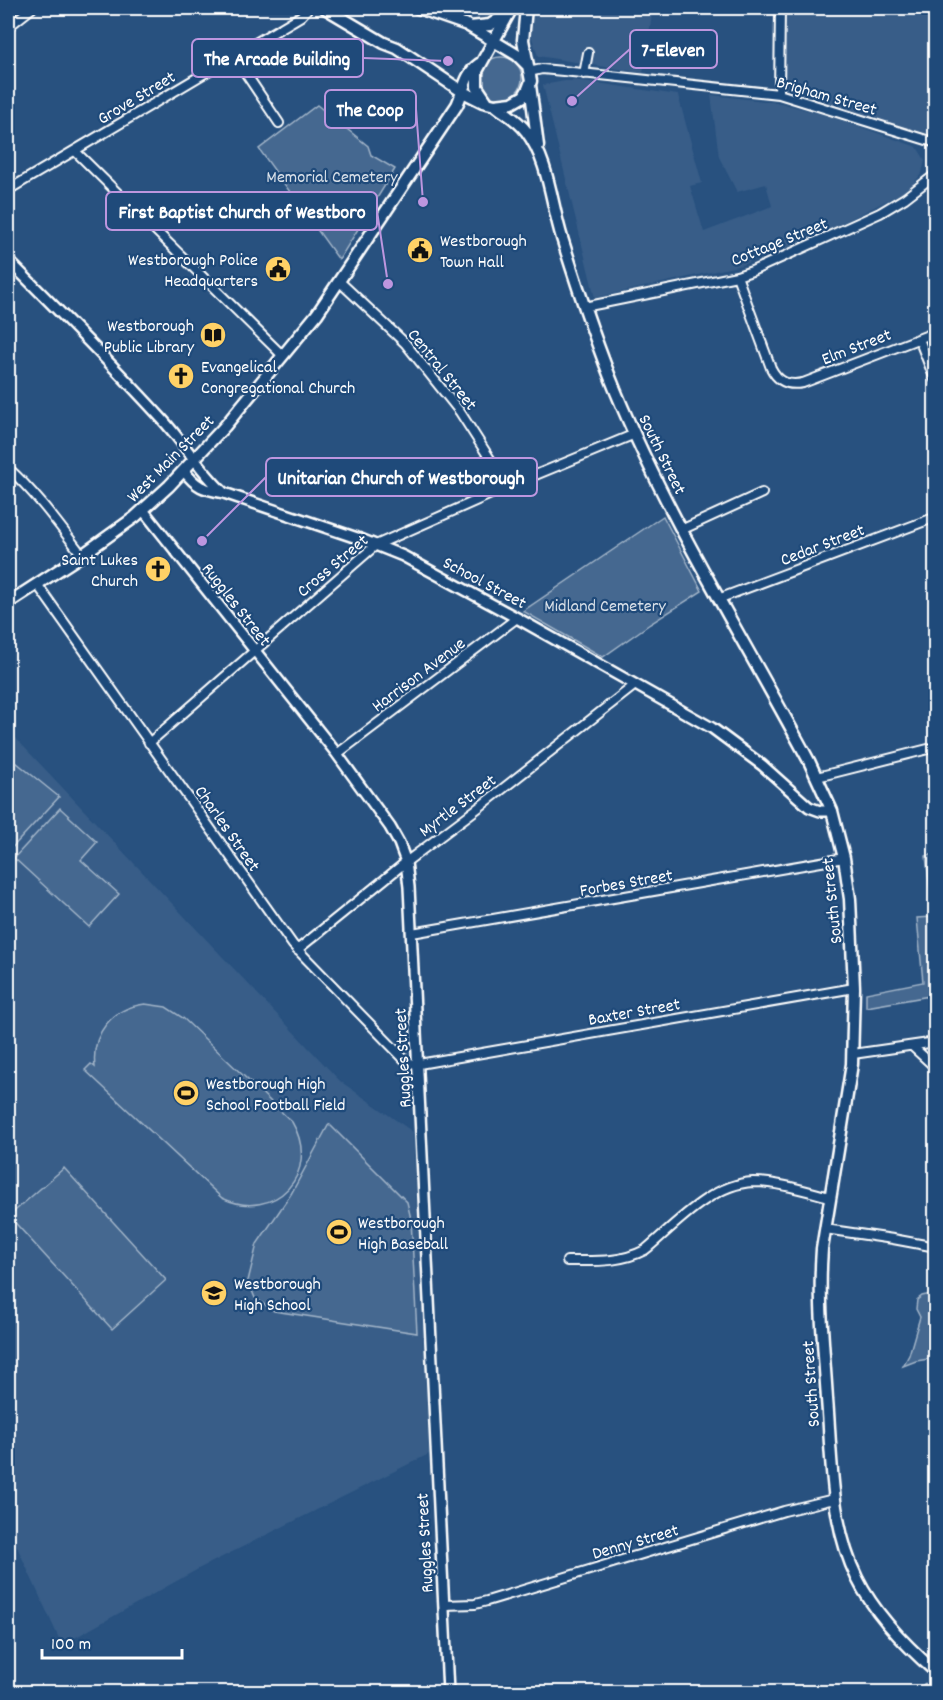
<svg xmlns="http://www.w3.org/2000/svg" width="943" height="1700" viewBox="0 0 943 1700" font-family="Dekko,sans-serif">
<rect width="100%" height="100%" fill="#28517f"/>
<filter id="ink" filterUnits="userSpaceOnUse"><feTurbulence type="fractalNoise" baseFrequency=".0167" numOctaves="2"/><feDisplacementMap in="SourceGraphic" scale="12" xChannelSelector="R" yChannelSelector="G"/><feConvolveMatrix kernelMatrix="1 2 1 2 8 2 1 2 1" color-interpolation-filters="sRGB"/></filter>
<g filter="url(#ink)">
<!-- built -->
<path fill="#375d88" d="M538,8H653L643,73L538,56L531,35L533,19Z
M780,8H935V143L779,94Z
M565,81H584L678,95L702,183L690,186L704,232L772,206L766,184L737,192L719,157L711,95L781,103L832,117L917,147L925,160L922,173L909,189L880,204L817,236L742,265L595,298L543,85Z
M8,730L340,1081L413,1132L429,1454L200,1568L62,1645L8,1527Z"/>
<!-- green -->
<path fill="#446890" stroke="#a2b4c8" stroke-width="1.5" d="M480 78a21 21 0 1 1 42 0a21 21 0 1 1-42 0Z
M317,105L368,146L371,155L395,169L339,260L259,149Z
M663,516L702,591L650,624L603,657L523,611Z
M8,762L17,763L59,797L8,852Z
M60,808L97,842L81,860L119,894L89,927L14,858Z
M935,854V995L866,1007V993L923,982L917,918L933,917L926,856Z
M145,1004L166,1007L183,1018L292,1122C322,1173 275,1223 222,1198L85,1070L91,1064L95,1067C91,1033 112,1008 145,1004Z
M329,1124L407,1202L411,1219L417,1333L274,1311L255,1298L248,1281L257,1244L291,1194Z
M64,1168L166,1280L112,1329L9,1216Z
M931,1294L935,1295V1358L916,1361L903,1366L909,1355L920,1317L916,1309L917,1300L922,1296Z"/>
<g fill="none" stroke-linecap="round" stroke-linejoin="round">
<!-- stream -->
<path stroke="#aabbcd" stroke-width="3" d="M916,1692L925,1684"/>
<defs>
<path id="minor" d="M444,8L452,19
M8,27L32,8
M234,56L279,123
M529,72L542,69L563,71L779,94L936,143
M584,74L588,53
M779,94L780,8
M75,151L283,356
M8,190L301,16L308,8
M737,276L771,368C778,382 788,386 803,383L936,332
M340,282L405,343L460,412L508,487
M584,307L737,276L752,271L880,213L905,198L936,174
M919,339L936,382
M8,468C36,493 59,525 82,555
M681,530L762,493
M37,584L293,945L408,1063L419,1064L854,988
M718,599L936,517
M149,743L376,545L516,483L635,434
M337,754L517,618
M817,777L936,747
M412,933L844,858
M297,950L406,862L482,805L635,685
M912,1046L936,1068
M853,1054L936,1042
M825,1229L893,1239L936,1247
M567,1261C594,1261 620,1263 645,1250C675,1225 711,1184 753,1182C778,1182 806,1191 830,1197
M444,1605L475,1604L487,1601L784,1511L834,1499"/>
<path id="tertiary" d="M8,260C60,312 112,364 162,419C184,443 200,471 224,493
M184,471C197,488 204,489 224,493L363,540L403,556L517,618L712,728L762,765L809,807L820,811H832
M143,510L337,754L390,827L399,843L406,862L409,887L448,1692"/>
<path id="secondary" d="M325,8L384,43L397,48L463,92L483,102L495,105L512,103L524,96L528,89L531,81L523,40L526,8
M418,8L467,25L517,55L527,65
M470,27L490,25L508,13
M530,85L538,146
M487,102L477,87V71L512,8
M495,105C505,113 518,120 526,131C549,161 551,203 562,238C578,289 595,341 616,392C669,520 743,638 809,761L832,811L844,858L850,899L854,988L852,1064L822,1249C818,1299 824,1349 827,1399C832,1458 830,1523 857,1578C874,1613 906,1646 936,1672
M8,603L82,555L135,517L169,486L225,426L317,314L457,105C464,90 465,74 479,64"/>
</defs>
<!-- minor casing -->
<use href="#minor" stroke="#fff" stroke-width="12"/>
<!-- tertiary casing -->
<use href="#tertiary" stroke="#fff" stroke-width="14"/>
<!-- secondary casing -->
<use href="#secondary" stroke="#fff" stroke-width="15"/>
<!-- minor -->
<use href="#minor" stroke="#1f4a7a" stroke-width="8"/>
<!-- tertiary -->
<use href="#tertiary" stroke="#1f4a7a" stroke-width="9"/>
<!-- secondary -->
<use href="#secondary" stroke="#1f4a7a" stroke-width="10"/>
</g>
</g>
<!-- icons -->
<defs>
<symbol id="civic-disc" viewBox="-11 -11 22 22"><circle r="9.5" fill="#ffd166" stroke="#1f4a7a"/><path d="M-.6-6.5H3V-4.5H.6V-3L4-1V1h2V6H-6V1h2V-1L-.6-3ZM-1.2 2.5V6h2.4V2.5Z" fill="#111"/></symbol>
<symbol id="library-disc" viewBox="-11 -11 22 22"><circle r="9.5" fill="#ffd166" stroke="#1f4a7a"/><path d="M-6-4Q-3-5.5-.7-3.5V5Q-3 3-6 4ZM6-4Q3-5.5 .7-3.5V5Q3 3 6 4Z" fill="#111"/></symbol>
<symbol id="church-disc" viewBox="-11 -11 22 22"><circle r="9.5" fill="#ffd166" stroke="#1f4a7a"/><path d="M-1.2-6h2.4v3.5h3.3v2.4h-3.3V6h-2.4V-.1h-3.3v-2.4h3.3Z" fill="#111"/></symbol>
<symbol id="stadium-disc" viewBox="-11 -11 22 22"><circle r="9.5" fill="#ffd166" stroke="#1f4a7a"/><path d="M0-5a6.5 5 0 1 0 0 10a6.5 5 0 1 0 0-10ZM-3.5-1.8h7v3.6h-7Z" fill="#111"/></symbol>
<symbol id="school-disc" viewBox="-11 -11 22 22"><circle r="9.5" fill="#ffd166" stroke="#1f4a7a"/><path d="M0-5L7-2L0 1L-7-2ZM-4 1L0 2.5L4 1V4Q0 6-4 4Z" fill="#111"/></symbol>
</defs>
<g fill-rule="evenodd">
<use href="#civic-disc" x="405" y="235" width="30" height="30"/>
<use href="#civic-disc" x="263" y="254" width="30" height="30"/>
<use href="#library-disc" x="198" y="320" width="30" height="30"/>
<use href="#church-disc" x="166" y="361" width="30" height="30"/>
<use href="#church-disc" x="143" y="554" width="30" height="30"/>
<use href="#stadium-disc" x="171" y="1078" width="30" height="30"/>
<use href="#stadium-disc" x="324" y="1217" width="30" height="30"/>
<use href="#school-disc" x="199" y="1278" width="30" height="30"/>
</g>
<g text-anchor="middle" stroke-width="4.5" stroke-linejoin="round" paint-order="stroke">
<!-- street labels -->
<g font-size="18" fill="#fff" stroke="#1f4a7a">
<text transform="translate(827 95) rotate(16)" y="6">Brigham Street</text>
<text transform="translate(136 97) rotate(-31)" y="6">Grove Street</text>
<text transform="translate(779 241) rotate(-22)" y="6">Cottage Street</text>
<text transform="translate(856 346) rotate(-21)" y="6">Elm Street</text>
<text transform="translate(443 369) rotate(51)" y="6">Central Street</text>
<text transform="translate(663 454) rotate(64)" y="6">South Street</text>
<text transform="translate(170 458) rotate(-45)" y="6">West Main Street</text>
<text transform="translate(822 544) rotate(-21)" y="6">Cedar Street</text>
<text transform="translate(332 565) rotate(-40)" y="6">Cross Street</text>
<text transform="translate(485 582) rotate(28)" y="6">School Street</text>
<text transform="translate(237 604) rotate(52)" y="6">Ruggles Street</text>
<text transform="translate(418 674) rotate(-37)" y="6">Harrison Avenue</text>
<text transform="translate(457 805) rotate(-37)" y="6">Myrtle Street</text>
<text transform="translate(228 828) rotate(55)" y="6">Charles Street</text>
<text transform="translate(626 882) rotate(-10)" y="6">Forbes Street</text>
<text transform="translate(831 901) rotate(-96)" y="6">South Street</text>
<text transform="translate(634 1011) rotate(-10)" y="6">Baxter Street</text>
<text transform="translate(402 1058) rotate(-93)" y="6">Ruggles Street</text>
<text transform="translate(810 1384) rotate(-94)" y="6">South Street</text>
<text transform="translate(635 1541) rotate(-16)" y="6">Denny Street</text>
<text transform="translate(424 1543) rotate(-93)" y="6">Ruggles Street</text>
</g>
<!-- park labels -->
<g font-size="18" fill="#dae1e9" stroke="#1f4a7a">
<text x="332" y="182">Memorial Cemetery</text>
<text x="605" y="611">Midland Cemetery</text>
</g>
<!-- poi labels -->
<g font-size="18" fill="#fff" stroke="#1f4a7a" text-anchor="start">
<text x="440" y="246">Westborough<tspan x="440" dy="21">Town Hall</tspan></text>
<text x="258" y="265" text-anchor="end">Westborough Police<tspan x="258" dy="21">Headquarters</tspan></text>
<text x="194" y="331" text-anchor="end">Westborough<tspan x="194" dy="21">Public Library</tspan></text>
<text x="201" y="372">Evangelical<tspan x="201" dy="21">Congregational Church</tspan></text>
<text x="138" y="565" text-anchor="end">Saint Lukes<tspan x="138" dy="21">Church</tspan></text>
<text x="206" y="1089">Westborough High<tspan x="206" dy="21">School Football Field</tspan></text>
<text x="358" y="1228">Westborough<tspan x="358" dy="21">High Baseball</tspan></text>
<text x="234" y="1289">Westborough<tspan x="234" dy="21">High School</tspan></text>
</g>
</g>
<!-- callouts -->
<path fill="none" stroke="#bd96df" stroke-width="2" d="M572 101L630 49M448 61L363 58M423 202L416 109M388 284L377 211M202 541L266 477"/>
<g fill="#bd96df" stroke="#1f4a7a" stroke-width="2">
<circle cx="572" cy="101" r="6"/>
<circle cx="448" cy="61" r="6"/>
<circle cx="423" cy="202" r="6"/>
<circle cx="388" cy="284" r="6"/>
<circle cx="202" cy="541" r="6"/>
</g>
<g fill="#1f4a7a" stroke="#bd96df" stroke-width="2">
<rect x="630" y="30" width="87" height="38" rx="6"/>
<rect x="192" y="39" width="171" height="38" rx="6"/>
<rect x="325" y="90" width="91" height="38" rx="6"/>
<rect x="106" y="192" width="271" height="38" rx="6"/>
<rect x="266" y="458" width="271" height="38" rx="6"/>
</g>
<g font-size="20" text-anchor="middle" font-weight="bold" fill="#fff">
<text x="673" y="56">7-Eleven</text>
<text x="277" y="65">The Arcade Building</text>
<text x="370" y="116">The Coop</text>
<text x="242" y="218">First Baptist Church of Westboro</text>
<text x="401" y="484">Unitarian Church of Westborough</text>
</g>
<!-- margin -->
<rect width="943" height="1700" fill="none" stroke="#1f4a7a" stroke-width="30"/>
<rect x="15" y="15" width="913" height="1670" fill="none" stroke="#fff" stroke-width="2" filter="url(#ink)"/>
<!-- scale -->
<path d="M42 1649v9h140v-9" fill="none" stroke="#ffffff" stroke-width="3"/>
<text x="51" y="1649" font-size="18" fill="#ffffff" stroke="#1f4a7a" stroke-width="4.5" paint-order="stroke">100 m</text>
</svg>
